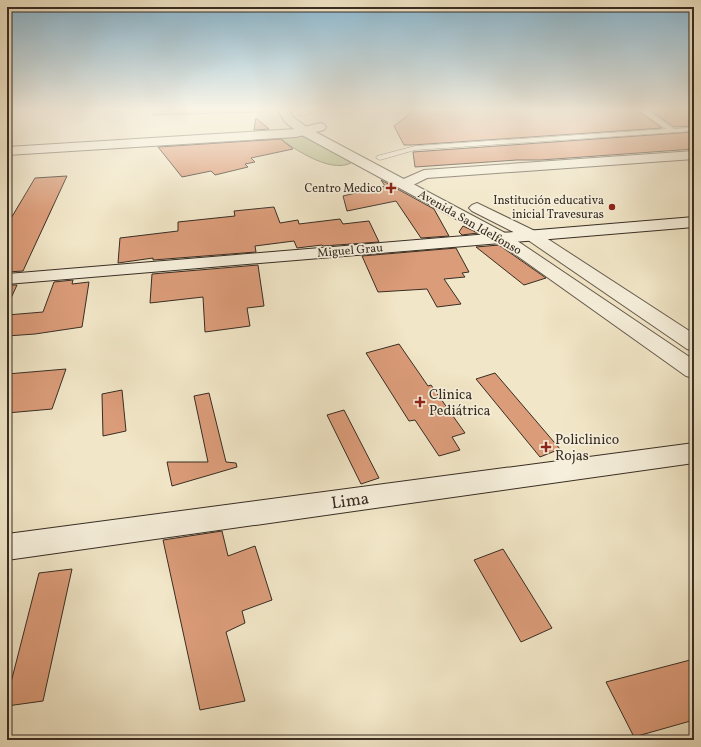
<svg xmlns="http://www.w3.org/2000/svg" width="701" height="747" viewBox="0 0 701 747" font-family="Vollkorn,serif">
<rect width="100%" height="100%" fill="#f1e6c7"/>
<filter id="stains"><feTurbulence type="fractalNoise" baseFrequency=".005" numOctaves="4"/><feColorMatrix values="0 0 0 0 .2 0 0 0 0 .09 0 0 0 0 .02 0 0 0 .5 -.17"/></filter>
<radialGradient id="worn" r=".72"><stop offset=".6" stop-color="#630" stop-opacity="0"/><stop offset="1" stop-color="#630" stop-opacity=".3"/></radialGradient>
<!-- green -->
<path fill="#bdc493" stroke="#7a785c" d="M155,109H263V112L153,115Z
M305,135L354,161C334,176 296,150 279,138Z"/>
<!-- building -->
<path fill="#db9c79" stroke="#382d24" d="M407,109H636L662,128L412,145H404L394,126L412,112Z
M648,109H694V126L674,127Z
M256,118L269,129L254,130Z
M694,132V149L541,160H517L415,167L413,152Z
M281,139L293,149L251,158L255,162L245,164L248,167L215,175L211,171L182,177L158,147Z
M67,176L23,271L7,272V225L35,178Z
M381,180L434,209L449,236L421,238L396,201L347,211L343,196L385,186Z
M274,207L280,223L298,220L299,224L340,219L343,224L369,221L379,242L323,246L322,245L297,248L294,241L255,246L256,252L153,260V258L118,263L120,238L178,231V222L235,216L234,211Z
M463,226L478,233L462,235L459,232Z
M499,245L546,278L524,285L476,247Z
M456,248L469,272L462,273L465,277L444,279L461,304L437,307L427,289L378,292L362,256Z
M258,265L264,306L247,308L250,326L205,332L203,297L150,303L152,274Z
M73,280L72,284L89,282L82,327L35,334L7,336V315L43,312L54,282Z
M7,285H17L7,307Z
M399,344L428,386L431,385L465,433L452,437L460,450L439,456L415,420L409,421L366,353Z
M66,369L52,409L7,413V374Z
M495,373L560,449L540,457L476,379Z
M122,390L126,431L103,436L102,394Z
M209,393L226,462L236,463L237,467L172,486L167,462H208L194,396Z
M344,410L379,478L361,484L327,415Z
M222,531L228,556L255,546L272,600L242,611L245,623L226,632L245,701L200,710L163,540Z
M503,549L552,628L521,642L474,560Z
M72,569L43,701L7,706V698L39,573Z
M694,659V720L634,737L606,682Z"/>
<g fill="none" stroke-linecap="round" stroke-linejoin="round">
<defs>
<path id="service" d="M310,109H319L303,116L298,115Z
M637,109H645L674,129L694,127V131L415,150L380,160L376,158L377,156L415,146L666,129Z"/>
<path id="minor" d="M320,123L324,124L326,127L324,130L296,137L7,155V147L296,129Z
M694,151V159L427,178L409,187L404,188L399,187L397,184L399,181L424,170Z"/>
<path id="tertiary" d="M277,109H289L293,117L308,128L507,234L694,360V378L686,376L495,240L300,134L285,122Z
M477,203L537,232L694,334V351L687,349L525,238L472,211L469,208L472,205Z"/>
<path id="secondary" d="M694,217V227L7,284V274Z
M694,443V463L7,560V534Z"/>
</defs>
<!-- service casing -->
<use href="#service" stroke="#665b4d" stroke-width="1"/>
<!-- minor casing -->
<use href="#minor" stroke="#665b4d" stroke-width="2"/>
<!-- tertiary casing -->
<use href="#tertiary" stroke="#665b4d" stroke-width="2"/>
<!-- secondary casing -->
<use href="#secondary" stroke="#382d24" stroke-width="2"/>
<!-- service -->
<use href="#service" fill="#f6efdb" fill-rule="evenodd"/>
<!-- minor -->
<use href="#minor" fill="#f6efdb" fill-rule="evenodd"/>
<!-- tertiary -->
<use href="#tertiary" fill="#f6efdb" fill-rule="evenodd"/>
<!-- secondary -->
<use href="#secondary" fill="#f6efdb" fill-rule="evenodd"/>
</g>
<!-- sky -->
<linearGradient id="sky" x2="0" y2="1"><stop stop-color="#89b9d4"/><stop offset="0.51" stop-color="#f9f4e6"/><stop offset="1" stop-color="#f9f4e6" stop-opacity="0"/></linearGradient>
<rect width="701" height="214" fill="url(#sky)"/>
<!-- markers -->
<g fill="#8f2418" stroke="#f6efdb" stroke-width="1.5">
<path d="M389 182h4v4h4v4h-4v4h-4v-4h-4v-4h4z"/>
<circle cx="612" cy="207" r="4"/>
<path d="M418 396h4v4h4v4h-4v4h-4v-4h-4v-4h4z"/>
<path d="M544 441h4v4h4v4h-4v4h-4v-4h-4v-4h4z"/>
</g>
<g text-anchor="middle" stroke-width="3.5" stroke-linejoin="round" paint-order="stroke">
<!-- far-poi labels -->
<g font-size="12" fill="#382d24" stroke="#f6efdb" text-anchor="end">
<text x="382" y="192">Centro Medico</text>
<text x="604" y="204">Institución educativa<tspan x="604" dy="14">inicial Travesuras</tspan></text>
</g>
<!-- far-street labels -->
<g font-size="12" fill="#382d24" stroke="#f6efdb">
<text transform="translate(470 222) rotate(30)" y="4">Avenida San Idelfonso</text>
<text transform="translate(350 250) rotate(-5)" y="4">Miguel Grau</text>
</g>
<!-- poi labels -->
<g font-size="14" fill="#382d24" stroke="#f6efdb" text-anchor="start">
<text x="429" y="399">Clinica<tspan x="429" dy="16">Pediátrica</tspan></text>
<text x="555" y="444">Policlinico<tspan x="555" dy="16">Rojas</tspan></text>
</g>
<!-- near-street labels -->
<g font-size="17" fill="#382d24" stroke="#f6efdb">
<text transform="translate(350 500) rotate(-8)" y="6">Lima</text>
</g>
</g>
<!-- margin -->
<rect width="701" height="747" fill="none" stroke="#f1e6c7" stroke-width="24"/>
<rect x="8" y="8" width="685" height="731" fill="none" stroke="#382d24" stroke-width="2"/>
<rect x="12" y="12" width="677" height="723" fill="none" stroke="#382d24"/>
<rect width="100%" height="100%" filter="url(#stains)"/>
<rect width="100%" height="100%" fill="url(#worn)"/>
</svg>
